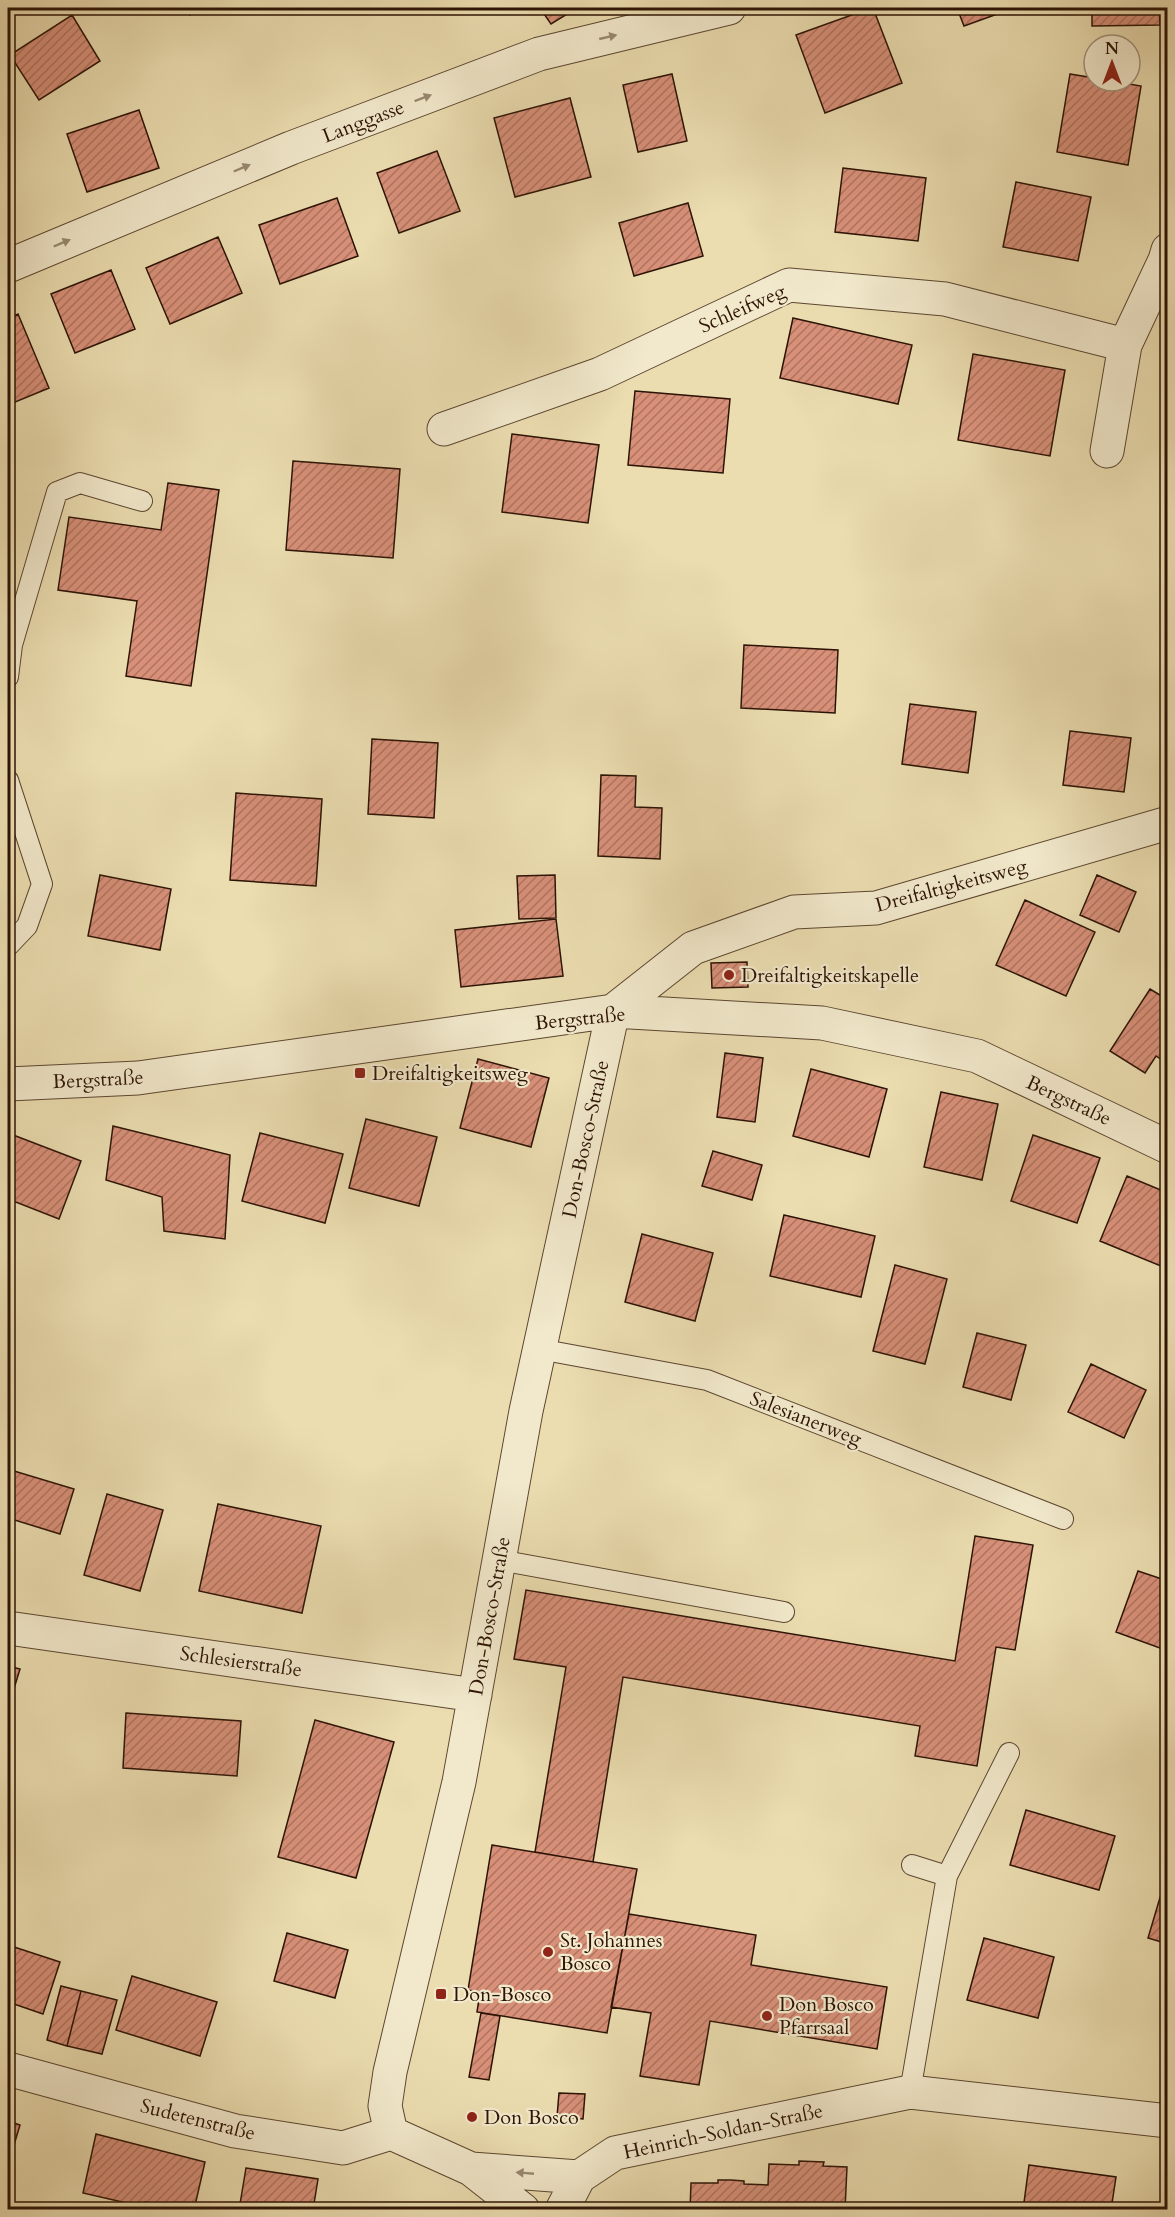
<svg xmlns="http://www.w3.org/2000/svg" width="1175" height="2217" viewBox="0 0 1175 2217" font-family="Cardo,serif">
<defs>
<pattern id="building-hatch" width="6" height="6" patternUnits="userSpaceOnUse" patternTransform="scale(1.5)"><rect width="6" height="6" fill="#d89079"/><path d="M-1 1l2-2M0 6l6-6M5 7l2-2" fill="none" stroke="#af7461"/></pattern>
</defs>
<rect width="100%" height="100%" fill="#ebddb0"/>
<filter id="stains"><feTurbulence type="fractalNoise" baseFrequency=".00333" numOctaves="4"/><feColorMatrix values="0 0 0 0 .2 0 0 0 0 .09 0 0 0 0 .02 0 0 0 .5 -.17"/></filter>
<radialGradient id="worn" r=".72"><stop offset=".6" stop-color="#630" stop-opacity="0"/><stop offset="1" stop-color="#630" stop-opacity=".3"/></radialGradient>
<!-- building -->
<path fill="url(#building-hatch)" stroke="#2c1305" stroke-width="1.5" d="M185,8H200L190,15Z
M540,8H577L551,24Z
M871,8H873L902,83L825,113L796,35Z
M957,8H1014L964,26Z
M1092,8H1159L1160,25L1092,26Z
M72,15L100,61L39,100L10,55Z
M672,74L687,141L638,152L623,85Z
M1070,74L1094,78V81H1112L1141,86L1128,165L1057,152Z
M570,98L591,177L515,197L494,118Z
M139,110L159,168L87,192L67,134Z
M437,151L460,211L399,233L377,173Z
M843,168L926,178L918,241L835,232Z
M1016,182L1091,197L1078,261L1003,247Z
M337,198L358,256L280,284L259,225Z
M688,203L703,256L634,276L619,223Z
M218,237L242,293L170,324L146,268Z
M111,270L135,329L75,353L51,294Z
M18,314L49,388L8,405V319Z
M793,318L912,345L898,404L780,378Z
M973,354L1065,370L1050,456L958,440Z
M635,391L730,399L723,473L628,465Z
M512,434L599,445L588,523L502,512Z
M8,446L12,447L8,467Z
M293,461L400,469L393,558L286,550Z
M168,483L219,490L191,686L126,676L137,601L58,590L69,517L161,530Z
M744,645L838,650L835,713L741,708Z
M910,704L976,712L968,773L902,764Z
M1070,731L1131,738L1124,792L1063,785Z
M372,739L438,743L434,818L368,814Z
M601,775L636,776L635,807L662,808L660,859L598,856Z
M236,793L322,799L316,886L230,880Z
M100,875L171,889L160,950L88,936Z
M555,875L556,918L519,919L517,876Z
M1097,875L1136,892L1119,932L1080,915Z
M1025,900L1095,932L1066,996L996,965Z
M556,919L563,976L461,987L455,930Z
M747,962L748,987L712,988L711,963Z
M1150,989L1168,1000V1064L1156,1056L1145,1073L1110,1051Z
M725,1053L763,1058L755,1122L717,1117Z
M478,1059L549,1078L531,1147L460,1128Z
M811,1069L887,1089L869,1157L793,1136Z
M941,1092L998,1104L982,1180L924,1167Z
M366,1119L437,1137L419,1206L349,1188Z
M113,1126L230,1155L225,1239L164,1231L162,1197L106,1180Z
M8,1133L81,1161L59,1219L8,1199Z
M260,1133L343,1154L325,1223L242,1201Z
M1033,1135L1100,1158L1077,1223L1011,1201Z
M713,1151L762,1165L752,1200L702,1186Z
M1127,1176L1168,1193V1269L1100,1241Z
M784,1215L875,1236L861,1297L770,1276Z
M642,1234L713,1253L695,1321L625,1302Z
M895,1265L947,1279L925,1364L873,1351Z
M977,1333L1026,1345L1011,1400L963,1387Z
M1091,1364L1146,1390L1124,1438L1068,1412Z
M14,1471L74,1489L60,1534L8,1518V1492Z
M107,1494L163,1510L140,1591L84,1575Z
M218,1504L321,1526L302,1613L199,1591Z
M975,1536L1033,1545L1015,1650L996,1647L977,1766L915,1756L920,1726L623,1677L593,1862L535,1852L566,1667L514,1659L526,1590L955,1661Z
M1138,1571L1168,1581V1651L1116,1632Z
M8,1666L20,1669L8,1708Z
M126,1713L241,1721L237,1776L123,1768Z
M315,1720L394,1742L356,1878L278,1857Z
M1026,1810L1115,1836L1099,1890L1010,1865Z
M492,1845L637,1869L607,2033L477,2012L480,1992L468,1990Z
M1167,1874L1168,1875V1944L1148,1938Z
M629,1914L756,1935L751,1965L887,1987L877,2049L710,2021L699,2085L640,2076L651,2013L611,2007Z
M287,1933L348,1950L335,1998L274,1981Z
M984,1938L1054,1957L1038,2018L967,2000Z
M8,1945L60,1962L43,2014L8,2002Z
M132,1976L217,2002L200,2056L116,2030Z
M61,1986L81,1991L67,2046L47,2040Z
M81,1991L117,2000L102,2054L67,2046Z
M481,2013L500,2016L489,2080L469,2077Z
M559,2093L585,2094L583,2119L557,2117Z
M8,2121L20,2125L8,2165Z
M96,2134L205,2162L194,2210H181L145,2202L144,2207L83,2193Z
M799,2161L824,2162L823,2166L847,2167L845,2210H690L691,2183H718V2180H731L744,2181V2184L768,2185L769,2164L799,2165Z
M1029,2165L1116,2177L1111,2210H1023Z
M246,2168L318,2179L313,2210H239Z
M625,2208L664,2209L671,2210H625Z"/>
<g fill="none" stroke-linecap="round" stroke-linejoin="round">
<defs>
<path id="lane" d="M8,677L12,645L57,492L80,483L142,501
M8,780L42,884L27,926L8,946
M539,1349L707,1380L1063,1519
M499,1560L784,1612
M912,1865L947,1876
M910,2092L947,1876L1009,1753"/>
<path id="street" d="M8,266L291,148L539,54L729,8
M444,429L600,374L789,285L945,299L1125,345
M1107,451L1125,345L1165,260L1168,250
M613,1011L693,948L794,912L876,908L1168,823
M8,1084L138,1078L613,1011L822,1023L977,1056L1168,1147
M8,1628L475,1695
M8,2069L235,2131L343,2148L391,2133
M391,2133L385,2106L390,2072L459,1782L526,1411L613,1011
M391,2133L471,2169L523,2210
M471,2169L579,2177
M562,2210L579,2177L615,2153L910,2092L1168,2121"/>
</defs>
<!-- lane casing -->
<use href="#lane" stroke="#5c4630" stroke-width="22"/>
<!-- street casing -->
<use href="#street" stroke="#5c4630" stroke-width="35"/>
<!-- lane -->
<use href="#lane" stroke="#f2e9cc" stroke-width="20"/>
<!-- street -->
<use href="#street" stroke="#f2e9cc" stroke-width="33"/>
</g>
<!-- one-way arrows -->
<defs><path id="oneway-solid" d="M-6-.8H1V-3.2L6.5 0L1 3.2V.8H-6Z" transform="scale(1.5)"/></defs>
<g fill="#998972">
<use href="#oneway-solid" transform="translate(608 37) rotate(-13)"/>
<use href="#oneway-solid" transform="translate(423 98) rotate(-21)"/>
<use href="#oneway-solid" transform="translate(242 168) rotate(-23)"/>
<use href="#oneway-solid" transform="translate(62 243) rotate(-23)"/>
<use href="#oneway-solid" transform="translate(525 2173) rotate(-175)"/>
</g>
<!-- markers -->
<g fill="#8f2418" stroke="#f2e9cc" stroke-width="2">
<circle cx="729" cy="975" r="6"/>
<rect x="354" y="1067" width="12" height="12" rx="3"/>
<circle cx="548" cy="1952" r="6"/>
<rect x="435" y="1988" width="12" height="12" rx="3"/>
<circle cx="767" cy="2016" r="6"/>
<circle cx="472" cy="2117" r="6"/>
</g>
<g text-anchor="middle" stroke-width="4.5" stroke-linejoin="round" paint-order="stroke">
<!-- street labels -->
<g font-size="20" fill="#2c1305" stroke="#f2e9cc">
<text transform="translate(363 121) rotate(-21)" y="7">Langgasse</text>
<text transform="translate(742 308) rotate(-24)" y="7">Schleifweg</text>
<text transform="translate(951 885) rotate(-15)" y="7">Dreifaltigkeitsweg</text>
<text transform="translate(580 1018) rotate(-6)" y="7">Bergstraße</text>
<text transform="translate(98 1079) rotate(-3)" y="7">Bergstraße</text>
<text transform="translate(1069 1100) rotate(25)" y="7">Bergstraße</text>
<text transform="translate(585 1139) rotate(-78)" y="7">Don-Bosco-Straße</text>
<text transform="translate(806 1418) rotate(21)" y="7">Salesianerweg</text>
<text transform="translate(489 1616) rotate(-80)" y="7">Don-Bosco-Straße</text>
<text transform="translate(241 1661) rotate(8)" y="7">Schlesierstraße</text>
<text transform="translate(198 2119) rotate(14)" y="7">Sudetenstraße</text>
<text transform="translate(723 2131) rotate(-12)" y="7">Heinrich-Soldan-Straße</text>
</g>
<!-- poi labels -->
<g font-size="20" fill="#2c1305" stroke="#f2e9cc" text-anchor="start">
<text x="741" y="982">Dreifaltigkeitskapelle</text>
<text x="372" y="1080">Dreifaltigkeitsweg</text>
<text x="560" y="1947">St. Johannes<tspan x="560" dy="23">Bosco</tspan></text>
<text x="453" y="2001">Don-Bosco</text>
<text x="779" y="2011">Don Bosco<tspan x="779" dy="23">Pfarrsaal</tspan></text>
<text x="484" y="2124">Don Bosco</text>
</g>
</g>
<!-- margin -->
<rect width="1175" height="2217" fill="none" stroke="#ebddb0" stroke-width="30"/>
<rect x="9" y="9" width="1157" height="2199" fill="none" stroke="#2c1305" stroke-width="3"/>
<rect x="15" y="15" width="1145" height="2187" fill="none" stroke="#2c1305" stroke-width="1.5"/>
<!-- north arrow -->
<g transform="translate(1112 63)"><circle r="28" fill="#f2e9cc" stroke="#a3937c" stroke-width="1.5"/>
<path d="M0-4.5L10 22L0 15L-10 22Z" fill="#8f2418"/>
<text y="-9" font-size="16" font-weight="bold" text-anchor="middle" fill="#2c1305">N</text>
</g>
<rect width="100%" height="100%" filter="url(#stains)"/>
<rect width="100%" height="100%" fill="url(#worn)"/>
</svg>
